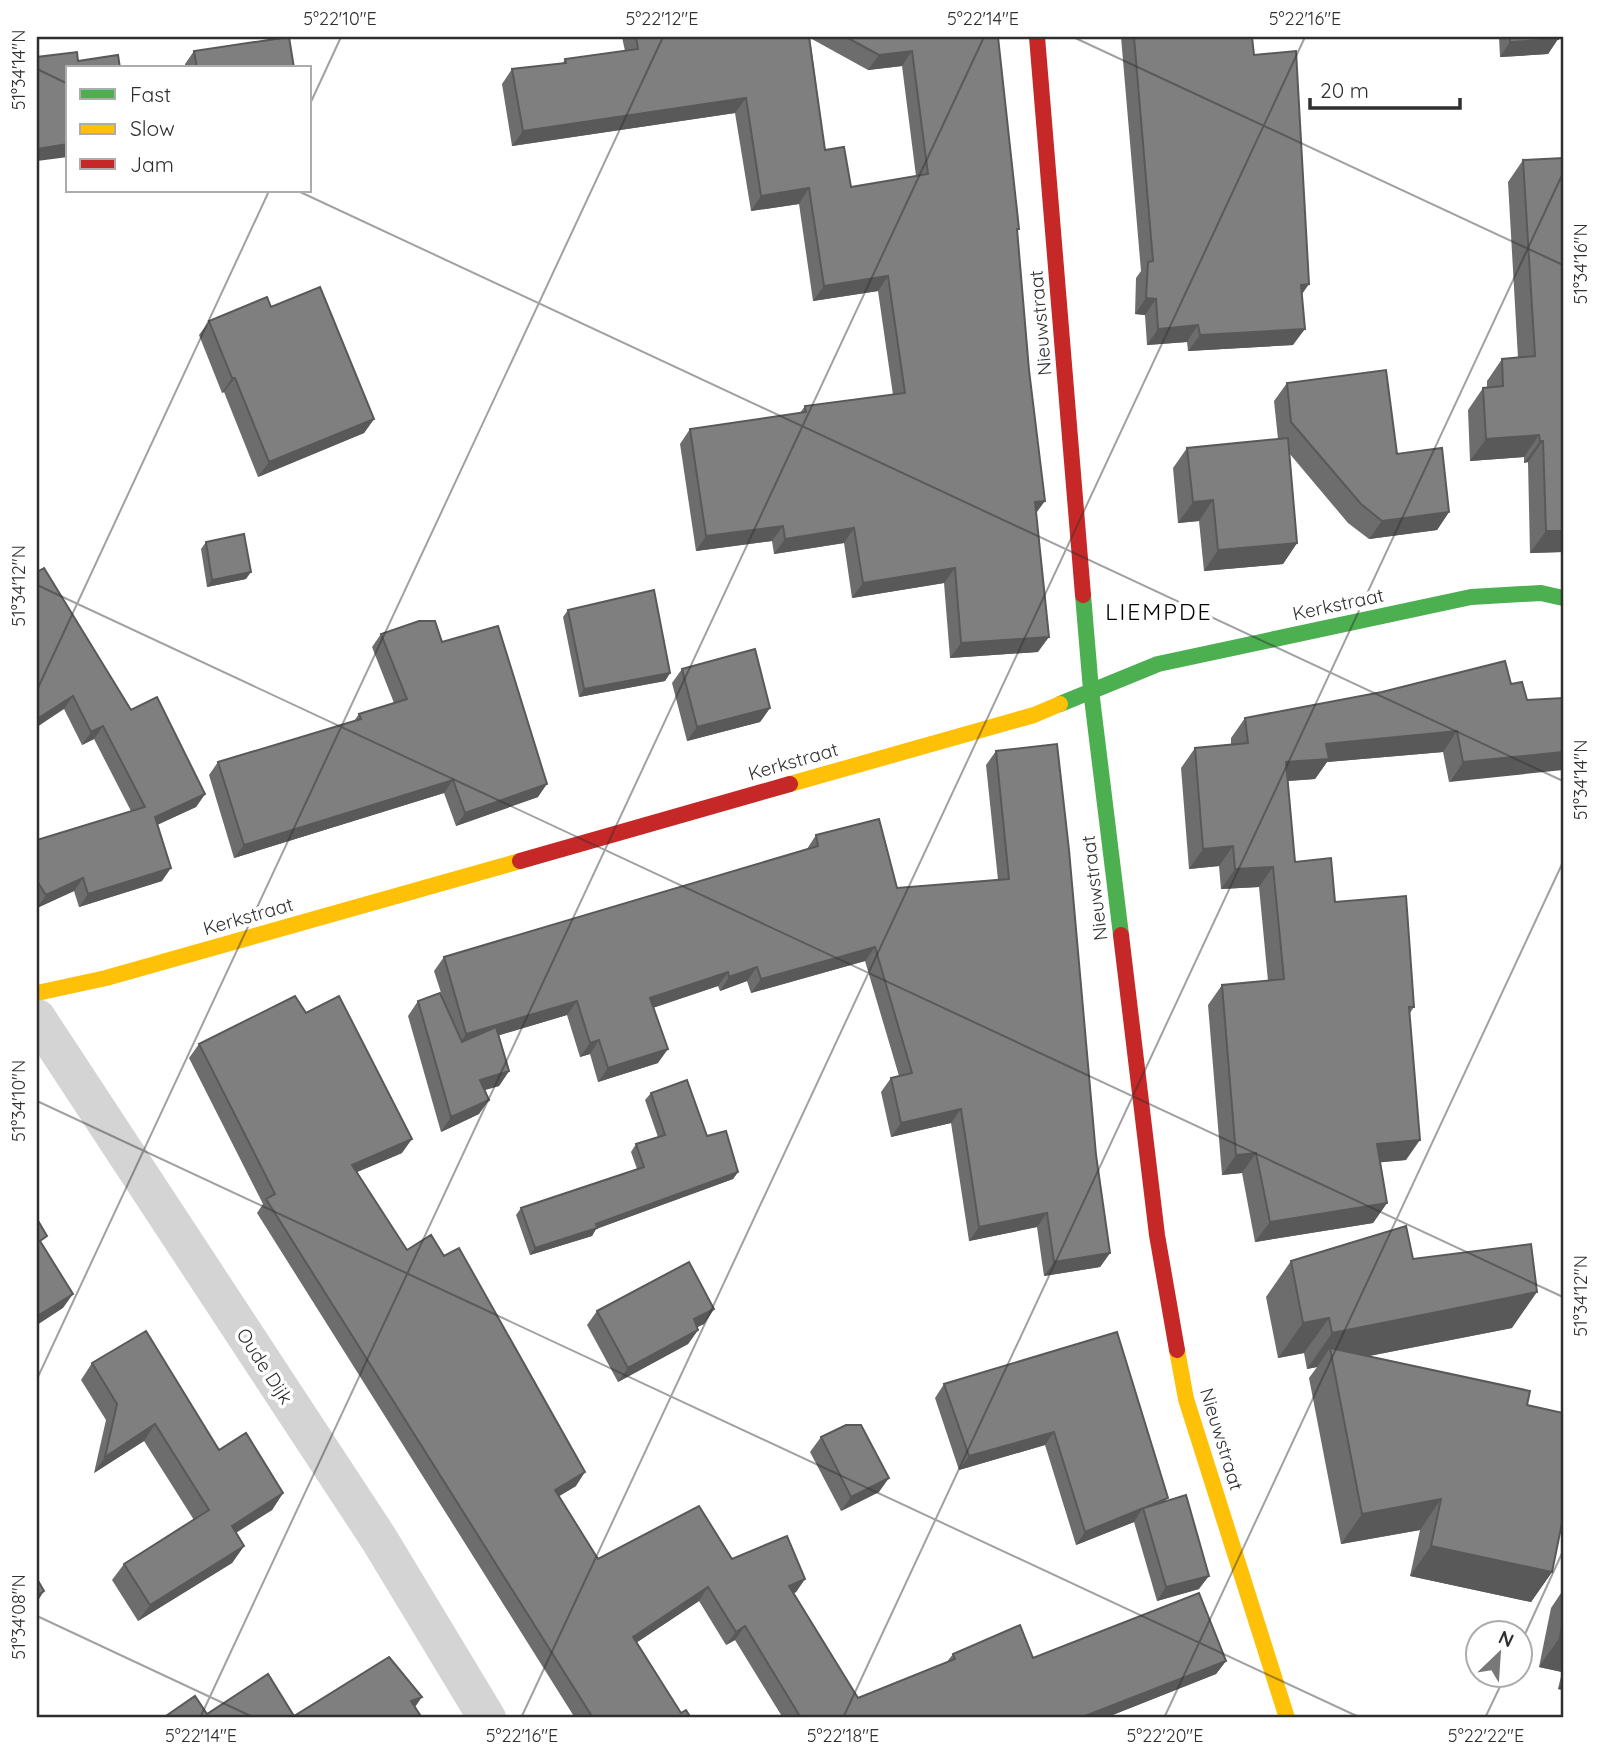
<svg xmlns="http://www.w3.org/2000/svg" width="1600" height="1755" viewBox="0 0 1600 1755" font-family="Quicksand,sans-serif">
<rect width="100%" height="100%" fill="#fff"/>
<g fill="none" stroke-linecap="round" stroke-linejoin="round">
<!-- street -->
<path stroke="#d4d4d4" stroke-width="38" d="M37,1018L379,1539L487,1718"/>
<!-- fast -->
<path stroke="#4caf50" stroke-width="16" d="M1083,595L1091,690L1121,935
M1060,704L1158,664L1471,597L1541,593L1563,598"/>
<!-- slow -->
<path stroke="#ffc107" stroke-width="16" d="M790,784L1034,715L1060,704
M37,993L106,978L520,861
M1177,1350L1186,1399L1287,1718"/>
<!-- jam -->
<path stroke="#c62828" stroke-width="16" d="M1037,37L1083,595
M520,861L790,784
M1121,935L1157,1235L1177,1350"/>
</g>
<!-- wall -->
<path fill="#6d6d6d" fill-rule="evenodd" d="M622,37H998L1019,229L1017,232L1036,513L1038,652L950,658L944,583L852,598L844,543L774,554L772,541L696,551L680,444L690,429L800,413L805,406L893,395L878,291L813,301L799,204L751,211L735,113L512,146L502,84L512,69L563,63L565,59L625,51ZM810,38L868,70L902,66L916,176L851,187L825,150Z
M1121,37H1252L1254,55L1302,295L1293,345L1188,351L1187,342L1147,345L1145,315L1135,314L1136,278L1141,271Z
M1499,37H1558V39L1548,54L1500,57Z
M194,51L294,68H185V64Z
M1523,160L1563,552L1530,553L1528,462L1524,463V457L1470,461L1468,410L1483,388H1487V381L1502,359L1518,358L1508,182Z
M209,321L374,419L364,433L258,477L224,392L222,393L199,335Z
M1287,383L1397,454L1449,512L1437,530L1369,539L1348,523L1289,453L1297,543L1283,564L1204,571L1199,521L1178,523L1173,468L1187,448L1278,439L1274,401Z
M206,542L246,579L207,587L201,549Z
M37,572L131,710L205,794L196,807L157,825L162,881L79,907L74,891L37,908V840L131,811L94,739L82,745L64,709Z
M568,610L670,673L665,681L579,697L563,617Z
M381,634L442,642L538,797L456,826L444,793L234,858L209,775L218,762L354,721L359,714L394,703L372,647Z
M682,669L770,708L760,722L687,741L672,683Z
M1522,682L1449,782L1443,752L1327,762L1315,779L1288,781L1295,862L1335,902L1414,1007L1410,1013L1406,1160L1380,1162L1387,1203L1373,1223L1255,1242L1242,1173L1222,1175L1208,1005L1222,985L1268,981L1259,887L1221,889L1219,866L1189,869L1181,768L1195,748L1231,745V738L1245,718L1511,684Z
M996,751L1096,1155L1110,1253L1100,1267L1044,1276L1037,1227L969,1241L951,1123L891,1137L881,1092L891,1078L899,1076L865,961L751,993L747,981L720,991L718,986L653,1008L658,1063L598,1082L590,1054L580,1057L567,1015L499,1035L509,1071L499,1086L485,1090L479,1114L441,1132L408,1016L418,1001L443,999L434,971L444,957L807,849L816,835L897,888L998,880L986,765Z
M306,1013L402,1153L357,1172L407,1250L576,1486L559,1496L598,1559H732L805,1579L796,1592L794,1593L858,1698L946,1663L953,1654L1033,1658L1226,1661L1216,1674L1105,1718H783L735,1640L726,1645L699,1601L637,1642L681,1713L691,1718H575L257,1213L263,1204L189,1058L199,1044Z
M651,1093L707,1136L738,1172L733,1179L596,1229L592,1236L530,1255L516,1215L521,1208L637,1169L631,1152L636,1144L658,1137L645,1100Z
M1413,1259L1512,1328L1369,1356L1527,1405L1561,1527L1552,1572L1531,1602L1410,1576L1420,1530L1341,1544L1309,1378L1317,1367L1307,1369L1304,1353L1278,1358L1266,1297L1291,1261Z
M714,1309L704,1324L697,1327L698,1330L688,1344L618,1382L587,1325L597,1311Z
M1117,1332L1165,1502L1199,1589L1157,1601L1134,1522L1076,1545L1045,1445L959,1470L935,1398L944,1384Z
M92,1363L283,1493L272,1510L236,1533L244,1546L232,1563L138,1621L112,1580L124,1564L194,1520L144,1441L94,1473L106,1420L81,1380Z
M821,1437L879,1492L841,1511L810,1452Z
M1563,1590V1690L1558,1689L1562,1672L1539,1667L1551,1608Z"/>
<!-- shaded-wall -->
<path fill="#595959" d="M1558,39L1548,54L1500,57L1510,42Z
M912,51L902,66L868,70L879,55Z
M746,98L735,113L512,146L523,131Z
M68,144V157L37,161V149Z
M809,188L799,204L751,211L761,196Z
M888,276L878,291L813,301L824,286Z
M1309,284L1298,300L1301,285Z
M1146,298L1156,299L1145,315L1135,314Z
M1198,325L1187,342L1147,345L1158,329Z
M1305,329L1293,345L1188,351L1200,335Z
M232,378H235L224,392L222,393Z
M374,419L364,433L258,477L269,462Z
M1539,435L1524,457L1470,461L1486,439Z
M1540,441H1543L1528,462L1524,463Z
M1213,500L1199,521L1178,523L1193,502Z
M1045,501L1034,516L1035,502Z
M1449,512L1437,530L1369,539L1382,521Z
M783,526L772,541L696,551L706,536Z
M854,528L844,543L774,554L785,539Z
M1546,531H1563V552L1530,553Z
M1297,543L1283,564L1204,571L1218,550Z
M955,568L944,583L852,598L863,583Z
M251,572L246,579L207,587L212,580Z
M1049,637L1038,652L950,658L961,643Z
M670,673L665,681L579,697L584,689Z
M73,696L64,709L37,727V719Z
M770,708L760,722L687,741L697,727Z
M103,726L94,739L82,745L91,732Z
M1457,731L1443,752L1327,762L1315,779L1272,782L1286,762L1326,744Z
M1563,752V770L1449,782L1463,762Z
M453,780L444,793L234,858L244,845Z
M547,784L538,797L456,826L465,813Z
M205,794L196,807L146,830L155,817Z
M1233,846L1219,866L1189,869L1203,849Z
M1273,867L1259,887L1221,889L1235,869Z
M171,868L162,881L79,907L88,894Z
M83,878L74,891L37,908L46,895Z
M875,947L865,961L751,993L761,979Z
M757,967L747,981L720,991L729,977Z
M728,972L718,986L640,1012L650,998Z
M577,1001L567,1015L457,1048L466,1034Z
M599,1040L590,1054L580,1057L590,1043Z
M668,1049L658,1063L598,1082L608,1068Z
M509,1071L499,1086L470,1094L480,1080Z
M489,1100L479,1114L441,1132L451,1117Z
M961,1109L951,1123L891,1137L901,1123Z
M412,1139L402,1153L343,1178L352,1165Z
M1420,1140L1406,1160L1363,1164L1377,1144Z
M1256,1153L1242,1173L1222,1175L1236,1155Z
M738,1172L733,1179L596,1229L592,1236L530,1255L535,1248Z
M1387,1203L1373,1223L1255,1242L1270,1222Z
M1047,1213L1037,1227L969,1241L979,1227Z
M1110,1253L1100,1267L1044,1276L1054,1262Z
M1537,1292L1512,1328L1333,1363L1330,1348L1317,1367L1307,1369L1332,1333Z
M73,1294L63,1308L37,1325V1318L39,1315Z
M714,1309L704,1324L683,1334L694,1319Z
M1329,1318L1304,1353L1278,1358L1303,1323Z
M698,1330L688,1344L618,1382L628,1368Z
M155,1424L144,1441L94,1473L105,1457Z
M1054,1432L1045,1445L959,1470L969,1456Z
M585,1472L576,1486L546,1504L555,1490Z
M889,1478L879,1492L841,1511L851,1497Z
M283,1493L272,1510L220,1542L232,1526Z
M1441,1499L1420,1530L1341,1544L1362,1514Z
M1143,1508L1134,1522L1076,1545L1085,1532Z
M244,1546L232,1563L138,1621L150,1605Z
M1431,1546L1552,1572L1531,1602L1410,1576Z
M1209,1576L1199,1589L1157,1601L1166,1587Z
M805,1579L796,1592L780,1599L789,1586Z
M708,1587L699,1601L624,1651L633,1637Z
M44,1591L39,1599L37,1600V1596Z
M745,1626L735,1640L726,1645L736,1632Z
M1560,1637H1563V1670L1562,1672L1539,1667Z
M1226,1661L1216,1674L1105,1718H1080Z
M1563,1682V1690L1558,1689Z
M422,1697L413,1710L411,1701Z"/>
<!-- building -->
<path fill="#7f7f7f" stroke="#595959" stroke-width="2" d="M289,37L294,68H197L194,51Z
M636,37H809L825,150L844,147L851,187L928,174L912,51L879,55L846,37H998L1019,229H1017L1029,370L1045,501L1035,502L1049,637L961,643L955,568L863,583L854,528L785,539L783,526L706,536L690,429L806,412L805,406L905,393L888,276L824,286L809,188L761,196L746,98L523,131L512,69L566,63L565,59L638,49Z
M1134,37H1252L1254,55L1296,51L1309,284L1301,285L1305,329L1200,335L1198,325L1158,329L1156,299L1146,298L1148,262L1153,261Z
M1510,37H1558V39L1510,42Z
M77,52L78,61L118,55L120,68H68V144L37,149V57Z
M1563,158V531H1546L1543,441H1540L1539,435L1486,439L1483,388L1503,386L1502,359L1535,356L1523,160Z
M320,287L374,419L269,462L235,378H232L209,321L267,297L271,307Z
M1386,370L1397,454L1442,448L1449,512L1382,521L1361,504L1291,422L1287,383Z
M1288,438L1297,543L1218,550L1213,500L1193,502L1187,448Z
M244,534L251,572L212,580L206,542Z
M44,568L131,710L157,697L205,794L155,817L171,868L88,894L83,878L46,895L37,881V840L145,807L103,726L91,732L73,696L37,719V572Z
M654,590L670,673L584,689L568,610Z
M419,621H435L442,642L498,626L547,784L465,813L453,780L244,845L218,762L361,719L359,714L407,699L381,634Z
M755,649L770,708L697,727L682,669Z
M1505,661L1511,684L1522,682L1527,700L1563,698V752L1463,762L1457,731L1326,744L1329,759L1286,762L1295,862L1331,858L1335,902L1406,896L1414,1007H1409L1420,1140L1377,1144L1387,1203L1270,1222L1256,1153L1236,1155L1222,985L1284,979L1273,867L1235,869L1233,846L1203,849L1195,748L1248,743L1245,718L1382,692Z
M1057,744L1069,850L1096,1155L1110,1253L1054,1262L1047,1213L979,1227L961,1109L901,1123L891,1078L912,1073L875,947L761,979L757,967L729,977L728,972L650,998L668,1049L608,1068L599,1040L590,1043L577,1001L466,1034L444,957L818,846L816,835L879,819L897,888L1009,879L996,751Z
M440,993L462,1042L496,1027L509,1071L480,1080L489,1100L451,1117L418,1001Z
M295,996L306,1013L339,996L412,1139L352,1165L407,1250L431,1235L444,1256L459,1248L585,1472L555,1490L598,1559L699,1506L732,1559L787,1536L805,1579L789,1586L858,1698L955,1659L953,1654L1020,1625L1033,1658L1199,1593L1226,1661L1080,1718H801L745,1626L736,1632L708,1587L633,1637L681,1713L686,1710L691,1718H593L266,1199L275,1194L199,1044Z
M687,1080L707,1136L726,1131L738,1172L596,1224L597,1228L535,1248L521,1208L644,1167L636,1144L665,1135L651,1093Z
M37,1219L47,1236L40,1241L73,1294L39,1315L37,1311Z
M1406,1226L1413,1259L1531,1244L1537,1292L1332,1333L1329,1318L1303,1323L1291,1261Z
M689,1262L714,1309L694,1319L698,1330L628,1368L597,1311Z
M146,1331L219,1450L246,1433L283,1493L232,1526L244,1546L150,1605L124,1564L209,1510L155,1424L105,1457L117,1404L92,1363Z
M1117,1332L1168,1498L1144,1508L1186,1495L1209,1576L1166,1587L1143,1508L1085,1532L1054,1432L969,1456L944,1384Z
M1330,1348L1530,1391L1527,1405L1563,1413V1518L1552,1572L1431,1546L1441,1499L1362,1514Z
M846,1425H861L889,1478L851,1497L821,1437Z
M37,1579L44,1591L37,1596Z
M1563,1620V1637H1560Z
M389,1657L422,1697L411,1701L422,1718H163L195,1696L207,1714L268,1674L294,1716Z"/>
<!-- ticks -->
<path fill="none" stroke="#2f2f2f" stroke-width="2" stroke-opacity="0.45" d="M1073,37L1563,265M37,69L68,84M310,104L341,37M298,191L1563,781M37,585L1563,1297M37,690L269,191M37,1101L1361,1718M37,1379L663,37M37,1616L255,1718M1520,1645L1563,1551M200,1718L984,37M521,1718L1305,37M843,1718L1563,173M1164,1718L1563,862M1485,1718L1506,1674"/>
<g text-anchor="middle" stroke-width="7" stroke-linejoin="round" paint-order="stroke">
<!-- street labels -->
<g font-size="19" fill="#2f2f2f" stroke="#fff">
<text transform="translate(1040 323) rotate(-95)" y="7">Nieuwstraat</text>
<text transform="translate(1338 604) rotate(-12)" y="7">Kerkstraat</text>
<text transform="translate(793 761) rotate(-16)" y="7">Kerkstraat</text>
<text transform="translate(1094 888) rotate(-97)" y="7">Nieuwstraat</text>
<text transform="translate(248 916) rotate(-16)" y="7">Kerkstraat</text>
<text transform="translate(265 1366) rotate(57)" y="7">Oude Dijk</text>
<text transform="translate(1222 1439) rotate(73)" y="7">Nieuwstraat</text>
</g>
<!-- quarter labels -->
<g font-size="23" letter-spacing="2" fill="#000" stroke="#fff">
<text x="1159" y="620">LIEMPDE</text>
</g>
</g>
<!-- border -->
<rect width="1600" height="1755" fill="none" stroke="#ffffff" stroke-width="77"/>
<!-- legend -->
<rect x="66" y="66" width="245" height="126" fill="#ffffff" stroke="#acacac" stroke-width="2"/>
<rect x="80" y="89" width="35" height="10" fill="#4caf50" stroke="#acacac" stroke-width="2"/>
<text x="130" y="102" font-size="21" fill="#2f2f2f">Fast</text>
<rect x="80" y="124" width="35" height="10" fill="#ffc107" stroke="#acacac" stroke-width="2"/>
<text x="130" y="136" font-size="21" fill="#2f2f2f">Slow</text>
<rect x="80" y="159" width="35" height="10" fill="#c62828" stroke="#acacac" stroke-width="2"/>
<text x="130" y="172" font-size="21" fill="#2f2f2f">Jam</text>
<!-- north arrow -->
<g transform="translate(1499 1654) rotate(25)"><circle r="33" fill="#ffffff" stroke="#acacac" stroke-width="2"/>
<path d="M0-5L12 26L0 18L-12 26Z" fill="#787878"/>
<text y="-10" font-size="19" font-weight="bold" text-anchor="middle" fill="#2f2f2f">N</text>
</g>
<!-- scale -->
<path d="M1310 98v10h150v-10" fill="none" stroke="#2f2f2f" stroke-width="3.5"/>
<text x="1320" y="98" font-size="21" fill="#2f2f2f" stroke="#ffffff" stroke-width="5" paint-order="stroke">20 m</text>
<rect x="38" y="38" width="1524" height="1678" fill="none" stroke="#2f2f2f" stroke-width="2.5"/>
<g font-size="18" text-anchor="middle" fill="#2f2f2f">
<text x="340" y="25">5°22'10"E</text>
<text x="662" y="25">5°22'12"E</text>
<text x="983" y="25">5°22'14"E</text>
<text x="1305" y="25">5°22'16"E</text>
<text transform="translate(19 70) rotate(-90)" y="6">51°34'14"N</text>
<text transform="translate(1581 264) rotate(-90)" y="6">51°34'16"N</text>
<text transform="translate(19 586) rotate(-90)" y="6">51°34'12"N</text>
<text transform="translate(1581 780) rotate(-90)" y="6">51°34'14"N</text>
<text transform="translate(19 1101) rotate(-90)" y="6">51°34'10"N</text>
<text transform="translate(1581 1296) rotate(-90)" y="6">51°34'12"N</text>
<text transform="translate(19 1617) rotate(-90)" y="6">51°34'08"N</text>
<text x="201" y="1742">5°22'14"E</text>
<text x="522" y="1742">5°22'16"E</text>
<text x="843" y="1742">5°22'18"E</text>
<text x="1165" y="1742">5°22'20"E</text>
<text x="1486" y="1742">5°22'22"E</text>
</g>
</svg>
